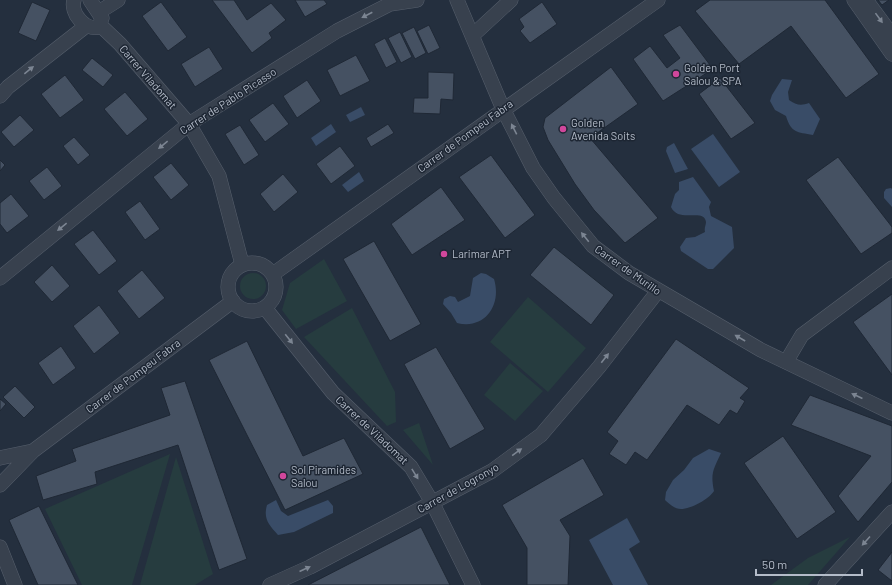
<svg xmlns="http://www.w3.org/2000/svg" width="892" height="585" viewBox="0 0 892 585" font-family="Barlow,sans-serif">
<rect width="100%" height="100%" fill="#242f3e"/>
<!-- green -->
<path fill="#263c3f" d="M324,259L347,301L296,329L282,310L290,283Z
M240 286a13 13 0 1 1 26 0a13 13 0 1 1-26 0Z
M528,297L586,348L548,392L490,342Z
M352,308L395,392L396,422L387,426L304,337Z
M510,363L543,391L515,421L484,395Z
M419,423L433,465L403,430Z
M170,454L132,585H82L45,509Z
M176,457L213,574L195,585H140Z
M850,537L808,585H771L808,558Z"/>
<!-- water -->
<path fill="#394c67" d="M782,79L792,80L788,92L789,100C796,105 801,106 809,103L820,119L813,135C797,132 791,133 786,116L775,110L770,101L772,95Z
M361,107L365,115L350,122L346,115Z
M331,124L336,132L316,146L311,138Z
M713,134L740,172L719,187L691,149Z
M674,143L688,169L675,173L666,151L667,147Z
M359,172L364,181L348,192L342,185Z
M693,177L711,202L709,207L711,216L732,227L734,248L713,269H708L681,251L680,247L686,238L695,237L705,232C704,228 706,225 706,222C704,207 679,224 671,207L675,194L679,190V182Z
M891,188L892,189V207L884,198V192L886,189Z
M481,273L486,274L494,279C502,305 485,330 457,323L451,313L443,304L444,299L450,296L455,297L458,302L470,296L473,278Z
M709,449L721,453C714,469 710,472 714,491C709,499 691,509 681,509C675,509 669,504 665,500L666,492L673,480L684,470L693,458Z
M276,500L281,511L288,516L328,500L333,506V513L294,532L278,535C269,525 263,519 267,505Z
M627,518L640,542L629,549L648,585H613L589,540Z"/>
<!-- building -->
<path fill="#455162" stroke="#1f2835" d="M212,0H234L247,20L271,3L286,20L269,33L272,38L252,53Z
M295,0H324L327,4L305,17Z
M710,0H825L879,74L846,98L791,26L739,64L695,11Z
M878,0H889L882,5Z
M32,2L50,10L36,41L18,33Z
M161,2L187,37L168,51L142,16Z
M542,2L557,24L530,43L520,31L524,27L519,19Z
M429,25L440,48L428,54L417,31Z
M680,25L713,69L663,101L633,59L650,46L667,68L680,58L663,35Z
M414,27L426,53L415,59L402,33Z
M400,32L412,57L401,63L388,38Z
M385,38L397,62L386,68L374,44Z
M209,47L223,69L195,87L181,64Z
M356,55L370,81L340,96L327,70Z
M92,58L113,75L103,87L82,70Z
M611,67L638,104L590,138L658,218L625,243L594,210L575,184L548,140L543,127L545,118Z
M428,72L454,73L453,100L441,99L440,114L413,113L414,98H428Z
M65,75L84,100L60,118L41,94Z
M720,78L755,123L731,139L699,94Z
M307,80L321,101L297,118L283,96Z
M125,92L148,119L127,136L104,109Z
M273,103L289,124L265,142L249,120Z
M20,115L34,130L14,147L1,132Z
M388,124L394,133L371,147L366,138Z
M240,125L259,155L244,165L225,134Z
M74,137L90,155L78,165L63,146Z
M340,146L355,166L331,184L316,164Z
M491,155L535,215L505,238L459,177Z
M838,157L892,227V233L861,254L806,180Z
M0,160L5,165L0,171Z
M171,163L189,185L171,200L153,177Z
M47,167L62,186L44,200L29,181Z
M283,174L298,192L274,212L260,194Z
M441,187L465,220L412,255L391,224Z
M11,194L29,216L7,233L0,224V203Z
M140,201L160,229L145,240L125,212Z
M93,230L117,261L99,275L74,244Z
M374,241L421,324L390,341L343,259Z
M554,247L614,295L591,325L530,275Z
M52,265L70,286L52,302L34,282Z
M142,270L165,298L139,319L117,291Z
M892,294V375L853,322Z
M99,305L120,333L94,354L73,326Z
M676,339L749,388L740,398L745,401L737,414L730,410L719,425L687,405L647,460L635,452L626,465L609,454L618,441L607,432Z
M247,341L303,456L344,438L363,474L285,510L209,360Z
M61,346L76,368L53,385L38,363Z
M436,347L485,429L450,449L404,364Z
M185,381L247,559L219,570L178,445L95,472L97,484L43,500L36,476L76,461L72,449L170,415L161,388Z
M15,386L35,407L24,418L3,397Z
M810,395L892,426V482L858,522L838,496L871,456L791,425Z
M0,399L6,404L0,411Z
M783,436L836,512L797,539L744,463Z
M583,458L604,495L560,520L570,536L568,585H527V548L502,505Z
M39,506L78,585H38L9,520Z
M421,527L450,585H308Z
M892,552V581L878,570Z"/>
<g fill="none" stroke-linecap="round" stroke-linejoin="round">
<defs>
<path id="minor" d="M74,0C70,13 85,31 99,27L102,18L90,0
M457,0L503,109L533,168L554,198L593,246L629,273L761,350L892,413
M854,0L892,54
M866,0L892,35
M99,12L118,0
M100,25L120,44L189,124L219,176L242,264
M473,35L511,0
M0,96L8,87L86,26
M228 287a24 24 0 1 1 48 0a24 24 0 1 1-48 0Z
M273,274L658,0
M0,278L189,124L337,31L390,4L417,0
M265,308L333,393L411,467L432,502L473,585
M786,362L802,335L892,268
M0,458L33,451
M0,485L33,451L233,301
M0,547L15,585
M270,585L310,567L492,471L541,435L599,367L658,291
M825,585L892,512"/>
</defs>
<!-- minor casing -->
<use href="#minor" stroke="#565f6c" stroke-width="15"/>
<!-- minor -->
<use href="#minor" stroke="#38414e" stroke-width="14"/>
</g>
<!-- one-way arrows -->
<defs><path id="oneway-solid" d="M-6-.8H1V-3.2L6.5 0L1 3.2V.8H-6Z"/></defs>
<g fill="#7c8592">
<use href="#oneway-solid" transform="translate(367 15) rotate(153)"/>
<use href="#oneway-solid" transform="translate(879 18) rotate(54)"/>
<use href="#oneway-solid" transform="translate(29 70) rotate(-39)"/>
<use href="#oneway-solid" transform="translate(514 129) rotate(-117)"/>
<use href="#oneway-solid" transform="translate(163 145) rotate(141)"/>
<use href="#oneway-solid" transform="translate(62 227) rotate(141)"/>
<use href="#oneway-solid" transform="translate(585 237) rotate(-129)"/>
<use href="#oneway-solid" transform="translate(740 338) rotate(-150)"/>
<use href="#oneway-solid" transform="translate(289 339) rotate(51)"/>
<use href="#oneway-solid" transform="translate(605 358) rotate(-52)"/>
<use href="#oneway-solid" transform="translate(857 396) rotate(-155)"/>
<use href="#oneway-solid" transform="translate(517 452) rotate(-36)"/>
<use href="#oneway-solid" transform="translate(415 474) rotate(58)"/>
<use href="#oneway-solid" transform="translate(866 541) rotate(132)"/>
<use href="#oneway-solid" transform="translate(305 569) rotate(-24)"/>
</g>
<!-- markers -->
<g fill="#d1479c" stroke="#1d2633" stroke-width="1.5">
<circle cx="676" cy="74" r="4"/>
<circle cx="563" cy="129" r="4"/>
<circle cx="444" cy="254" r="4"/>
<circle cx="283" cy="476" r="4"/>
</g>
<g text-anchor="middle" stroke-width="3" stroke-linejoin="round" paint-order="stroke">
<!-- poi labels -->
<g font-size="11" fill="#b4bcc9" stroke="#1d2633" text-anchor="start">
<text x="684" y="72">Golden Port<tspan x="684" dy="13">Salou &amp; SPA</tspan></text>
<text x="571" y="127">Golden<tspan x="571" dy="13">Avenida Soits</tspan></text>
<text x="452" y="258">Larimar APT</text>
<text x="291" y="474">Sol Piramides<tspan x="291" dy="13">Salou</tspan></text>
</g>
<!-- street labels -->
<g font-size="11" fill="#b4bcc9" stroke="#1d2633">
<text transform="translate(148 77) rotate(49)" y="4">Carrer Viladomat</text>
<text transform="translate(228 101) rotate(-33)" y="4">Carrer de Pablo Picasso</text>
<text transform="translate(465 136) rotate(-36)" y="4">Carrer de Pompeu Fabra</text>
<text transform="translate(628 270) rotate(35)" y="4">Carrer de Murillo</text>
<text transform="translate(133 376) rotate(-37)" y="4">Carrer de Pompeu Fabra</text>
<text transform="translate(372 430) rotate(43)" y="4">Carrer de Viladomat</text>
<text transform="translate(458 488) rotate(-29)" y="4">Carrer de Logronyo</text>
</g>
</g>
<!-- scale -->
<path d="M756 569v6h106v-6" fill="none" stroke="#b4bcc9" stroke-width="2"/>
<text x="762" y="569" font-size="12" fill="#b4bcc9" stroke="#1d2633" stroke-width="3" paint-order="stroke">50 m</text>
</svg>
